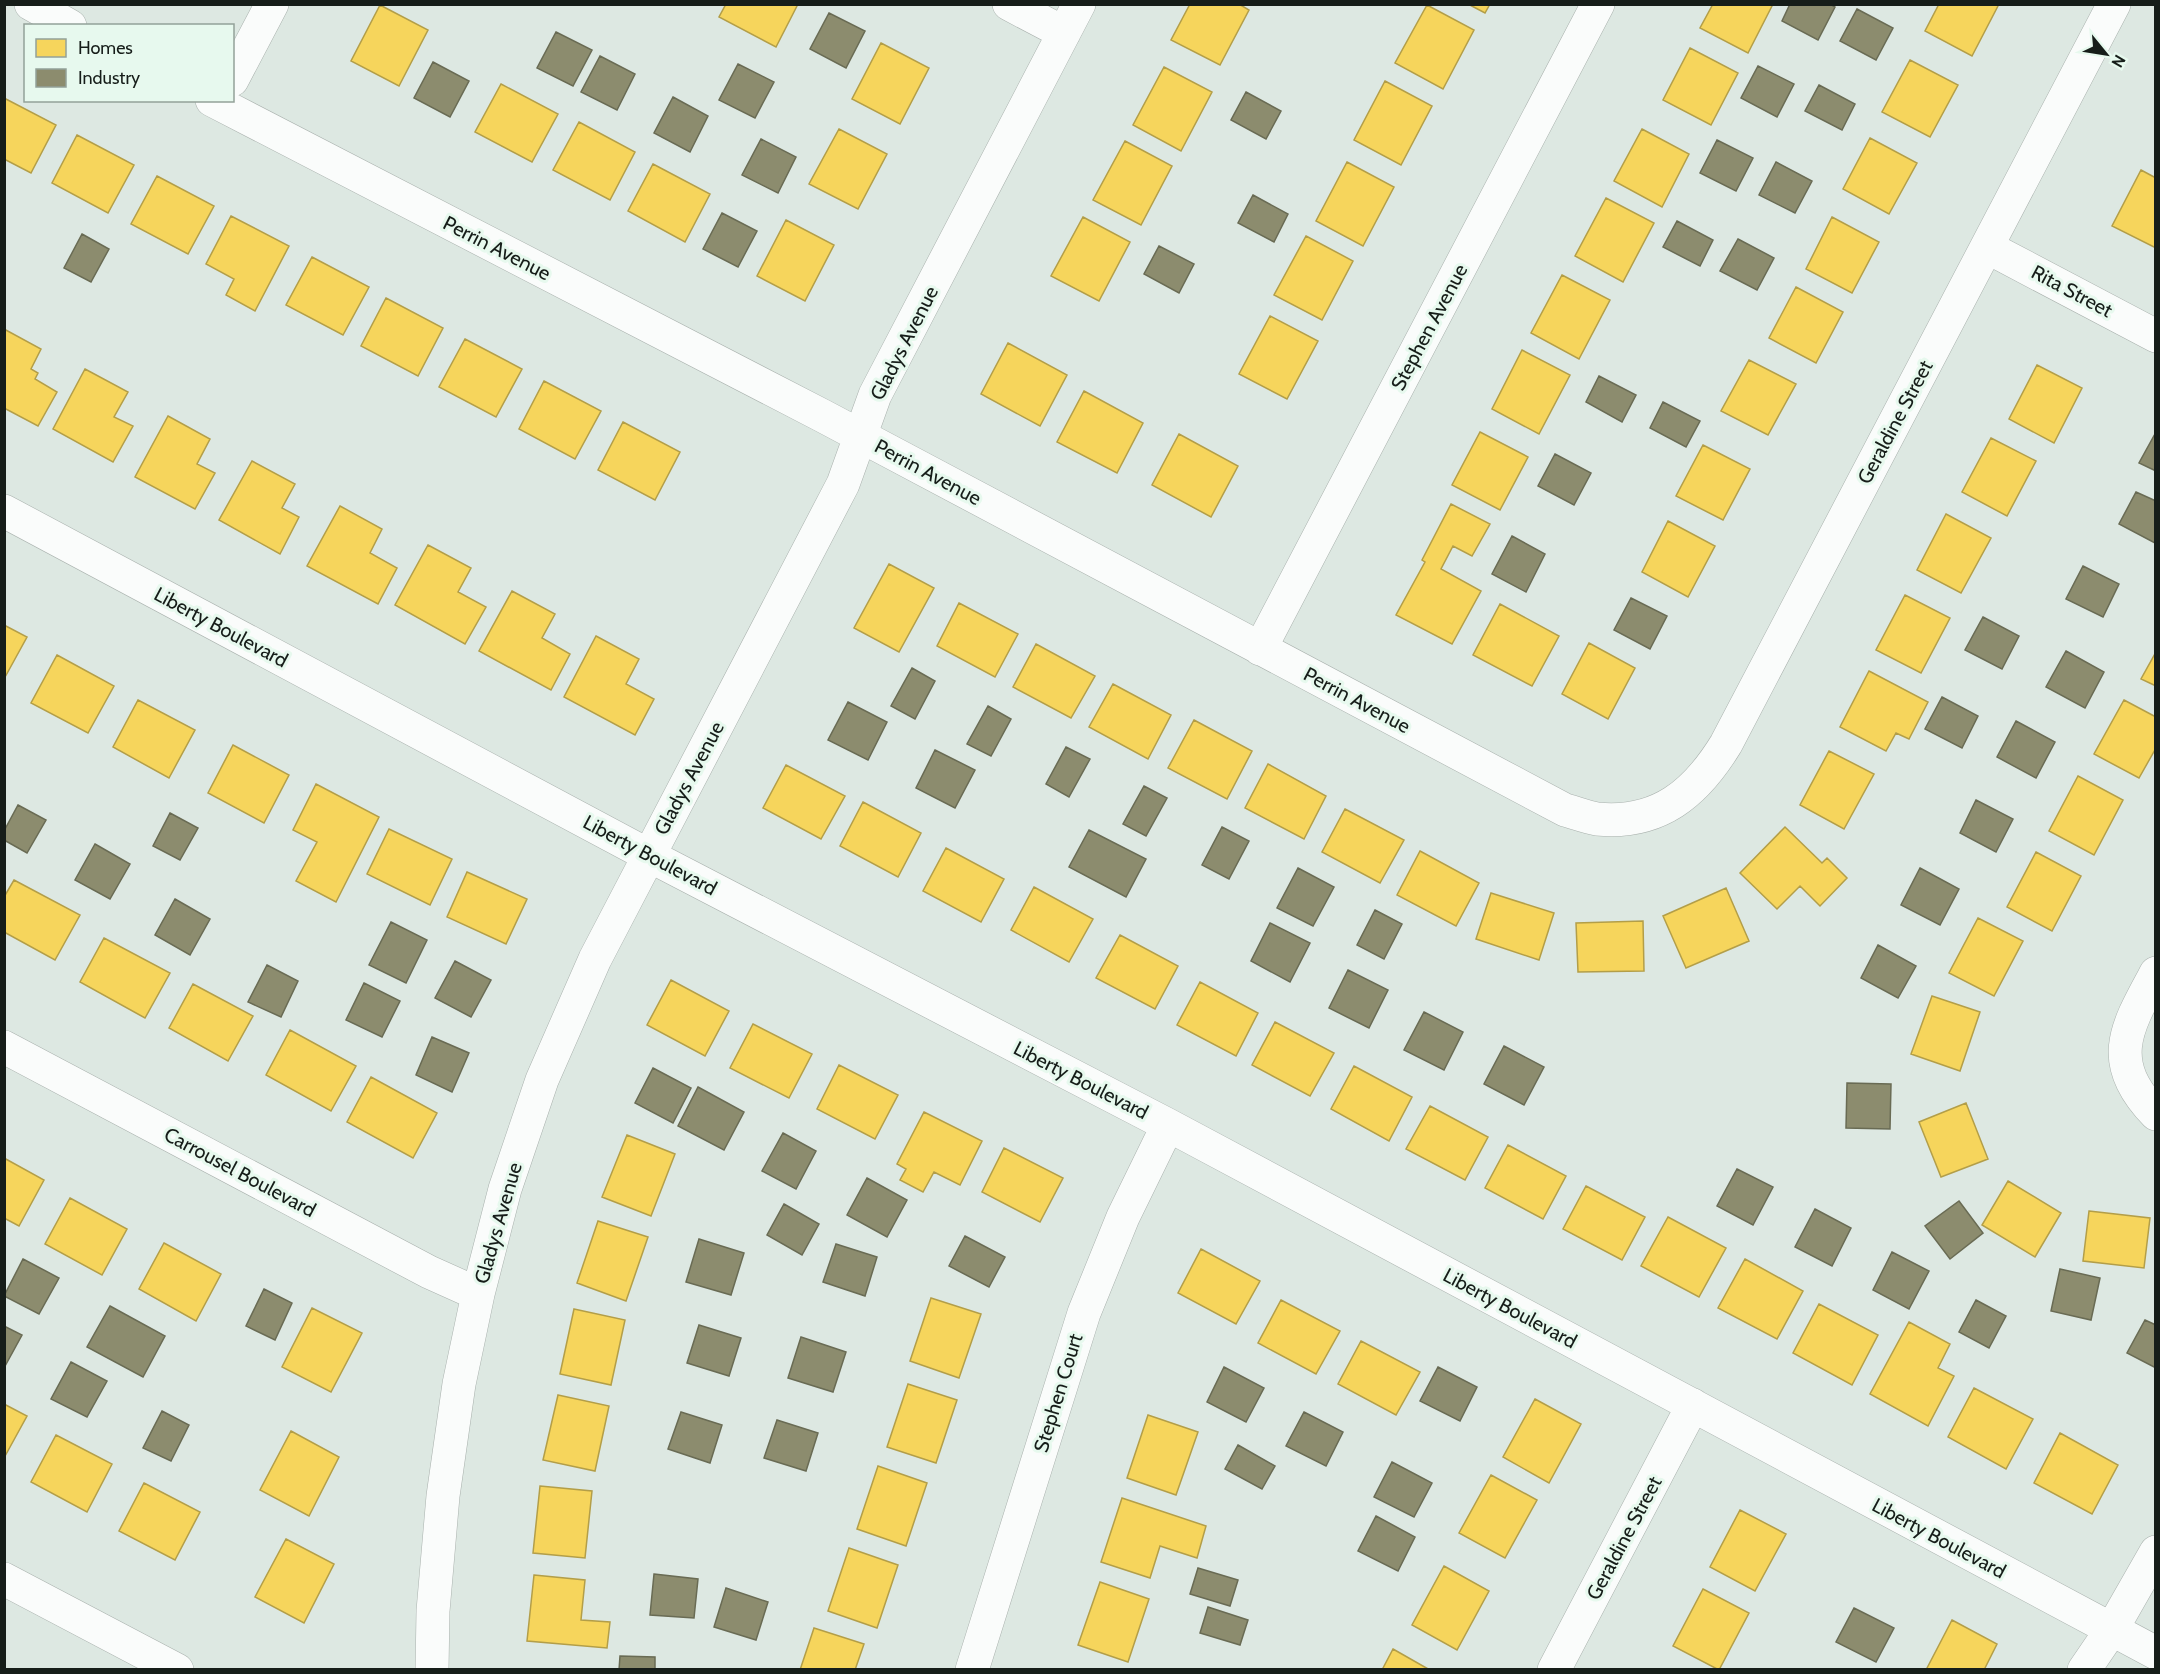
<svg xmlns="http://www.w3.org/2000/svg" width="2160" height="1674" viewBox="0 0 2160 1674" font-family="Cabin,sans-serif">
<rect width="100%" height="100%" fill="#dde8e2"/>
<!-- homes -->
<path fill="#f6d55c" stroke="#b39e48" stroke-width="1.5" d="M726,4H798L776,47L719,17Z
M1190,4H1239L1249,10L1220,65L1171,40Z
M1468,4H1490L1485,13Z
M1713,4H1773L1748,53L1700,28Z
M1939,4H1999L1972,56L1925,31Z
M380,5L428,30L399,86L351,61Z
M1427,5L1474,30L1443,89L1395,63Z
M881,43L929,68L900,124L852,99Z
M1690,48L1738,73L1711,125L1663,100Z
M1910,60L1958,85L1930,137L1882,112Z
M1164,67L1212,92L1181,151L1133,125Z
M1385,81L1432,106L1401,165L1354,140Z
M501,84L558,114L532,162L475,132Z
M4,98L56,125L31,173L4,159Z
M579,122L635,152L610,200L553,170Z
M839,129L887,154L858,209L809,184Z
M1642,129L1689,154L1662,207L1614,181Z
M77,135L134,165L108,213L52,183Z
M1870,138L1917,163L1889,214L1843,189Z
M1125,141L1172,166L1141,225L1093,200Z
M1347,162L1394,187L1363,246L1316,221Z
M653,164L710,194L685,242L628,211Z
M2141,170L2156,178V248L2112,226Z
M157,176L214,206L188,254L131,224Z
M1606,198L1654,223L1623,282L1575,256Z
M231,216L289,246L255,311L226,295L234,279L206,264Z
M1083,217L1130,242L1099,301L1051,276Z
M1832,217L1879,242L1852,293L1806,269Z
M786,220L834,245L805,301L757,276Z
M1306,236L1353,261L1322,320L1274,295Z
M312,257L369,287L343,335L286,305Z
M1562,275L1610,300L1579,359L1531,333Z
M1796,287L1843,312L1816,363L1769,338Z
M386,298L443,328L418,376L361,346Z
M1270,316L1318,341L1287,399L1239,374Z
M4,329L41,349L31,369L38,373L35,379L57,392L38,426L4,408Z
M465,339L522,369L496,417L439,387Z
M1008,343L1067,375L1040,426L981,394Z
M1522,350L1570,375L1539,434L1492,409Z
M1749,360L1796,384L1768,435L1721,411Z
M2037,365L2082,388L2054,443L2009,419Z
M85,369L128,392L114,417L133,426L113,462L53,429Z
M544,381L601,411L575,459L519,429Z
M1084,391L1143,423L1117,473L1057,442Z
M168,416L210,439L197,464L215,473L195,509L135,477Z
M623,422L680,452L655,500L598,470Z
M1480,432L1528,457L1500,510L1452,485Z
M1179,434L1238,466L1211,517L1152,485Z
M1991,438L2036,461L2007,516L1962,492Z
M1703,445L1750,469L1723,520L1676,496Z
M252,461L295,484L282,508L299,517L280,554L219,520Z
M1451,504L1490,524L1472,556L1453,546L1441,569L1481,591L1452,644L1396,615L1425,562L1422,560Z
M340,506L382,529L370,553L397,568L378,604L307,566Z
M1946,514L1991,538L1961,593L1917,570Z
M1668,521L1715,546L1688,597L1642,572Z
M428,545L471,568L458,592L486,607L465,644L395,605Z
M889,564L934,588L899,652L854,628Z
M512,591L555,614L542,638L570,654L551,690L479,651Z
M1905,595L1950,618L1921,673L1876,650Z
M959,603L1018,634L995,677L937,646Z
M1500,604L1559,636L1532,686L1473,655Z
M4,625L27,637L4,679Z
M596,636L639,659L626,684L654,699L635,735L564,697Z
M1589,643L1635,668L1608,719L1562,694Z
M1036,644L1095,676L1071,718L1013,687Z
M2156,652V686L2141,679Z
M57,655L114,686L88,733L31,703Z
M1869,671L1928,702L1909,739L1896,733L1886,751L1840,727Z
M1113,684L1171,715L1148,759L1089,727Z
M138,700L195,730L169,778L113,747Z
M2124,700L2156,717V748L2139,778L2094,754Z
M1194,720L1252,751L1227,799L1168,768Z
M233,745L289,775L264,823L208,793Z
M1829,751L1874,774L1844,829L1800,805Z
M1268,764L1326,796L1304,839L1245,808Z
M786,765L845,796L821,839L763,808Z
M2078,776L2123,800L2094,855L2049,831Z
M316,784L379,817L336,902L296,881L317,842L293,830Z
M863,802L921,833L898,877L840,846Z
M1345,809L1404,840L1380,883L1322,852Z
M1785,827L1822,863L1827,858L1847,878L1820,906L1800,886L1777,909L1740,873Z
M389,829L452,859L430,905L367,874Z
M946,848L1004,879L981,922L923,891Z
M1420,851L1479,883L1456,926L1397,895Z
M2036,852L2081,876L2052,931L2007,907Z
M467,872L527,899L506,944L447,917Z
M14,880L80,915L55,960L4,932V897Z
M1034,887L1093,919L1069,962L1011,930Z
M1726,888L1749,941L1686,968L1663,916Z
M1491,893L1554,913L1539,960L1476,939Z
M1978,918L2023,941L1994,996L1949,973Z
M1643,921L1644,971L1578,972L1576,923Z
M1120,935L1178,966L1155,1009L1096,978Z
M104,938L170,973L145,1018L80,982Z
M671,980L729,1011L705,1056L647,1025Z
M1200,982L1258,1013L1236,1056L1177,1025Z
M193,984L253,1016L228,1061L169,1028Z
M1932,996L1980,1012L1960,1071L1911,1054Z
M1275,1022L1334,1053L1310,1096L1252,1065Z
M753,1024L812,1054L789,1098L730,1068Z
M290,1030L356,1066L331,1111L266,1075Z
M839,1065L898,1095L875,1139L817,1109Z
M1354,1066L1412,1097L1389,1141L1331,1109Z
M371,1077L437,1113L413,1158L347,1122Z
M1966,1103L1988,1159L1941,1177L1919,1122Z
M1430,1106L1488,1137L1465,1180L1406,1149Z
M924,1112L982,1141L960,1185L934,1172L923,1192L900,1180L906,1169L897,1164Z
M627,1135L675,1154L651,1216L602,1197Z
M1508,1145L1566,1176L1543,1219L1485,1188Z
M1004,1148L1063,1178L1040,1222L982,1192Z
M4,1158L44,1180L19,1226L4,1218Z
M2008,1181L2061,1213L2035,1257L1982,1225Z
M1586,1186L1645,1217L1622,1260L1563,1229Z
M70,1198L127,1229L102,1275L45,1244Z
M2089,1211L2150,1218L2144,1268L2083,1261Z
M1668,1217L1726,1248L1699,1297L1641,1266Z
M598,1221L648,1237L626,1301L577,1283Z
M164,1243L221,1274L196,1321L139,1289Z
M1201,1249L1260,1281L1236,1324L1178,1293Z
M1745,1259L1803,1291L1777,1339L1718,1308Z
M931,1298L981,1314L959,1378L910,1361Z
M1281,1300L1340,1331L1316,1374L1258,1343Z
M1819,1304L1878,1335L1852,1385L1793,1353Z
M312,1308L362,1333L331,1392L282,1367Z
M574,1309L625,1320L611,1385L560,1374Z
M1909,1322L1950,1344L1938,1368L1954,1376L1928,1426L1870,1394Z
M1361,1341L1420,1372L1396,1415L1338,1384Z
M908,1384L957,1400L936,1463L887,1447Z
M1974,1388L2033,1419L2006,1469L1948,1437Z
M558,1395L609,1406L595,1471L543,1460Z
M1535,1399L1581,1424L1549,1483L1503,1457Z
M4,1404L27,1416L4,1458Z
M1148,1415L1198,1432L1176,1495L1127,1478Z
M291,1431L339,1457L309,1516L260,1490Z
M2060,1433L2118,1465L2092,1514L2034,1483Z
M56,1435L112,1464L87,1512L31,1482Z
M878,1466L927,1483L906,1546L857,1529Z
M1491,1475L1537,1500L1505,1558L1459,1533Z
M144,1483L200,1512L175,1560L119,1531Z
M540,1486L592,1491L585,1558L533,1553Z
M1122,1498L1206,1526L1197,1558L1160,1546L1150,1578L1101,1562Z
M1740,1510L1786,1534L1755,1591L1710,1567Z
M286,1539L334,1564L304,1623L255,1597Z
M849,1548L898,1565L877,1628L828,1611Z
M1444,1566L1489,1591L1457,1650L1412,1625Z
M534,1575L585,1580L581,1620L610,1622L607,1648L527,1641Z
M1100,1582L1149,1599L1128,1662L1078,1645Z
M1703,1589L1749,1613L1719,1670L1673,1646Z
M1952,1620L1997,1644L1984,1670H1926Z
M814,1628L864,1644L855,1670H800Z
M1393,1649L1430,1670H1382Z"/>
<!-- industry -->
<path fill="#8c8c6e" stroke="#696b54" stroke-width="1.5" d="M1790,4H1830L1835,7L1818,40L1782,21Z
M1857,9L1893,28L1876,60L1840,41Z
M829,13L865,31L846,68L810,49Z
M556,32L592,50L573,86L537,68Z
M600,56L635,74L617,110L581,92Z
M433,62L469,81L450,117L414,98Z
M738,64L774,82L755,118L719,100Z
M1758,66L1794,84L1777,117L1741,98Z
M1819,85L1855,104L1842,130L1805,111Z
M1246,92L1281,111L1266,139L1231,120Z
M673,97L708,116L690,152L654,133Z
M761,139L796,157L778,193L742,175Z
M1717,140L1753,158L1736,191L1700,173Z
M1776,162L1812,181L1795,213L1759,195Z
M1253,195L1288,214L1274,242L1238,223Z
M722,213L757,231L738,267L703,249Z
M1677,221L1713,240L1700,266L1663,247Z
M82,234L109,249L91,282L64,268Z
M1738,239L1774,258L1757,290L1720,271Z
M1159,246L1194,264L1179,293L1144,274Z
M1599,376L1636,395L1622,422L1586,402Z
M1663,402L1700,421L1686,447L1650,428Z
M2156,432V471L2139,463Z
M1555,454L1591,473L1574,505L1538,486Z
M2136,492L2156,501L2155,543L2119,524Z
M1512,536L1545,554L1526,592L1492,574Z
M2083,566L2119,584L2103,617L2066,599Z
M1631,598L1667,616L1650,649L1614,630Z
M1983,617L2019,636L2002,669L1965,650Z
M2066,651L2104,672L2085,708L2046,687Z
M912,668L935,681L915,719L891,706Z
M1942,697L1978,716L1962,748L1925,729Z
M848,702L887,722L868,760L828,740Z
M988,706L1011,719L991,756L967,744Z
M2016,721L2055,742L2036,778L1997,757Z
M1066,747L1090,759L1069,797L1046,784Z
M935,750L975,770L955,808L916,788Z
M1144,786L1167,798L1146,836L1123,824Z
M1976,800L2013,819L1996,852L1960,833Z
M18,805L46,820L27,853L4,840V831Z
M170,813L198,828L180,860L153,846Z
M1222,827L1249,841L1229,879L1202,865Z
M1089,830L1146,859L1126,897L1069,867Z
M95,844L130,864L110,899L75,880Z
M1298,868L1334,887L1313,926L1277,908Z
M1920,868L1959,889L1940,925L1901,905Z
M175,899L210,919L190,955L155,935Z
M1375,910L1402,924L1384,959L1357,945Z
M391,922L427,940L406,983L369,965Z
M1270,923L1310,943L1290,982L1251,961Z
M1878,945L1916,966L1898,998L1861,978Z
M455,961L491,980L471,1017L435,998Z
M267,965L298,981L281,1017L248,1002Z
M1348,970L1388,990L1369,1028L1329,1008Z
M364,983L400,1001L382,1037L346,1020Z
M1424,1012L1463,1032L1444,1070L1404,1050Z
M432,1037L469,1053L452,1092L416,1075Z
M1504,1046L1544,1067L1524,1105L1484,1084Z
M653,1068L691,1088L673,1123L635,1103Z
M1847,1083L1891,1084L1890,1129L1846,1128Z
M698,1087L744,1112L724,1150L678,1126Z
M783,1133L816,1151L796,1189L762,1171Z
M1737,1169L1773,1187L1753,1225L1717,1206Z
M867,1178L907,1200L887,1237L847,1215Z
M1959,1201L1983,1233L1950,1259L1925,1226Z
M784,1204L819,1224L802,1255L767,1235Z
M1815,1209L1851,1228L1832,1266L1795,1247Z
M965,1236L1005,1257L989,1287L949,1266Z
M699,1239L744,1253L731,1295L686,1282Z
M836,1244L877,1257L865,1296L823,1282Z
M1892,1252L1929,1271L1909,1309L1873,1290Z
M23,1259L59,1278L39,1314L4,1296Z
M2060,1269L2100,1278L2091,1320L2051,1311Z
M264,1289L292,1303L275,1340L246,1326Z
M1976,1300L2006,1316L1989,1348L1959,1332Z
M110,1306L165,1336L143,1377L87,1347Z
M2145,1320L2156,1325V1368L2127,1353Z
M699,1325L741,1338L729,1376L687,1363Z
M4,1326L22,1335L4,1368Z
M801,1337L846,1352L833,1392L788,1378Z
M71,1362L107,1381L87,1417L51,1399Z
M1224,1367L1264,1388L1246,1422L1207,1402Z
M1438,1367L1477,1387L1460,1421L1420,1401Z
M162,1411L189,1425L171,1461L143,1448Z
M681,1412L722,1425L710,1463L668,1449Z
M1304,1412L1343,1432L1326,1466L1286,1446Z
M777,1420L818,1433L806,1471L764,1458Z
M1238,1445L1275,1466L1262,1489L1225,1469Z
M1392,1462L1432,1483L1414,1517L1374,1497Z
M1376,1516L1415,1537L1398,1571L1358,1551Z
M1198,1568L1238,1580L1230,1606L1190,1594Z
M654,1574L698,1579L694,1618L650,1615Z
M726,1588L768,1602L756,1640L714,1627Z
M1208,1607L1248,1620L1240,1645L1200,1633Z
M1854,1608L1894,1628L1876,1662L1836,1642Z
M620,1656L655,1657V1670H619Z"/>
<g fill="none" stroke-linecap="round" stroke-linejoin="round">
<defs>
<path id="street" d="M31,4L70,26
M1009,4L1064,33
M232,80L272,4
M212,100L823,416L1565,810C1576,813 1586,817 1597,819C1659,825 1696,793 1726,744L2114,4
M1987,247L2156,336
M4,511L648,855L1168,1125L2156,1653
M1260,649L1598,4
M2156,973C2126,1028 2105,1062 2156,1114
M4,1047L429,1272L478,1294
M4,1579L177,1670
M432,1670L433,1611L443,1496L459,1384L478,1294L505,1189L542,1080L595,959L843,484L875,395L1079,4
M972,1670L1084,1313L1123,1217L1168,1125
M1554,1670L1693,1405
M2084,1670L2112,1629L2156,1552"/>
</defs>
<!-- street casing -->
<use href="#street" stroke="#a9b1ad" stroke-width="34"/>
<!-- street -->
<use href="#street" stroke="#fafcfb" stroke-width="33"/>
</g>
<g text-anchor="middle" stroke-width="6" stroke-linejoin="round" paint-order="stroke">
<!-- street labels -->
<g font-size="20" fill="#161d19" stroke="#e7f9ee">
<text transform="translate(497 248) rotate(27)" y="7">Perrin Avenue</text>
<text transform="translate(2072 291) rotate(28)" y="7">Rita Street</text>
<text transform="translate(1429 327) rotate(-62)" y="7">Stephen Avenue</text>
<text transform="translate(904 343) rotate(-63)" y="7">Gladys Avenue</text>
<text transform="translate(1895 422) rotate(-62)" y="7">Geraldine Street</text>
<text transform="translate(928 472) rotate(28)" y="7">Perrin Avenue</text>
<text transform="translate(221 627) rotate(28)" y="7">Liberty Boulevard</text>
<text transform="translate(1357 700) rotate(28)" y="7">Perrin Avenue</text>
<text transform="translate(689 778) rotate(-62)" y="7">Gladys Avenue</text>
<text transform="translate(650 855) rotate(28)" y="7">Liberty Boulevard</text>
<text transform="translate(1081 1080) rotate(27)" y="7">Liberty Boulevard</text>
<text transform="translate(240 1172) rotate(28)" y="7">Carrousel Boulevard</text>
<text transform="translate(498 1223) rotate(-74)" y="7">Gladys Avenue</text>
<text transform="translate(1510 1308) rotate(28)" y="7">Liberty Boulevard</text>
<text transform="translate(1058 1393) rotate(-73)" y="7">Stephen Court</text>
<text transform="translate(1624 1538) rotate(-62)" y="7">Geraldine Street</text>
<text transform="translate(1939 1538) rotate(28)" y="7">Liberty Boulevard</text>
</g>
</g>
<!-- border -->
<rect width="2160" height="1674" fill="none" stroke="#161d19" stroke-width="12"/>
<!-- legend -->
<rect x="24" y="24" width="210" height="78" fill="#e7f9ee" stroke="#93a199" stroke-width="1.5"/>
<rect x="36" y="39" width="30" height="18" fill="#f6d55c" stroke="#93a199" stroke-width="1.5"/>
<text x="78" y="54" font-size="18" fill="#161d19">Homes</text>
<rect x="36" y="69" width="30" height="18" fill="#8c8c6e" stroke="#93a199" stroke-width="1.5"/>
<text x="78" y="84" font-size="18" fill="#161d19">Industry</text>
<!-- north arrow -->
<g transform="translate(2106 54) rotate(120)" stroke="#e7f9ee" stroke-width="4.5" paint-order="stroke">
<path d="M0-4.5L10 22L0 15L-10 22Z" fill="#161d19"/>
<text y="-9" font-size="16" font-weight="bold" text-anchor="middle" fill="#161d19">N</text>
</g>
</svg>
